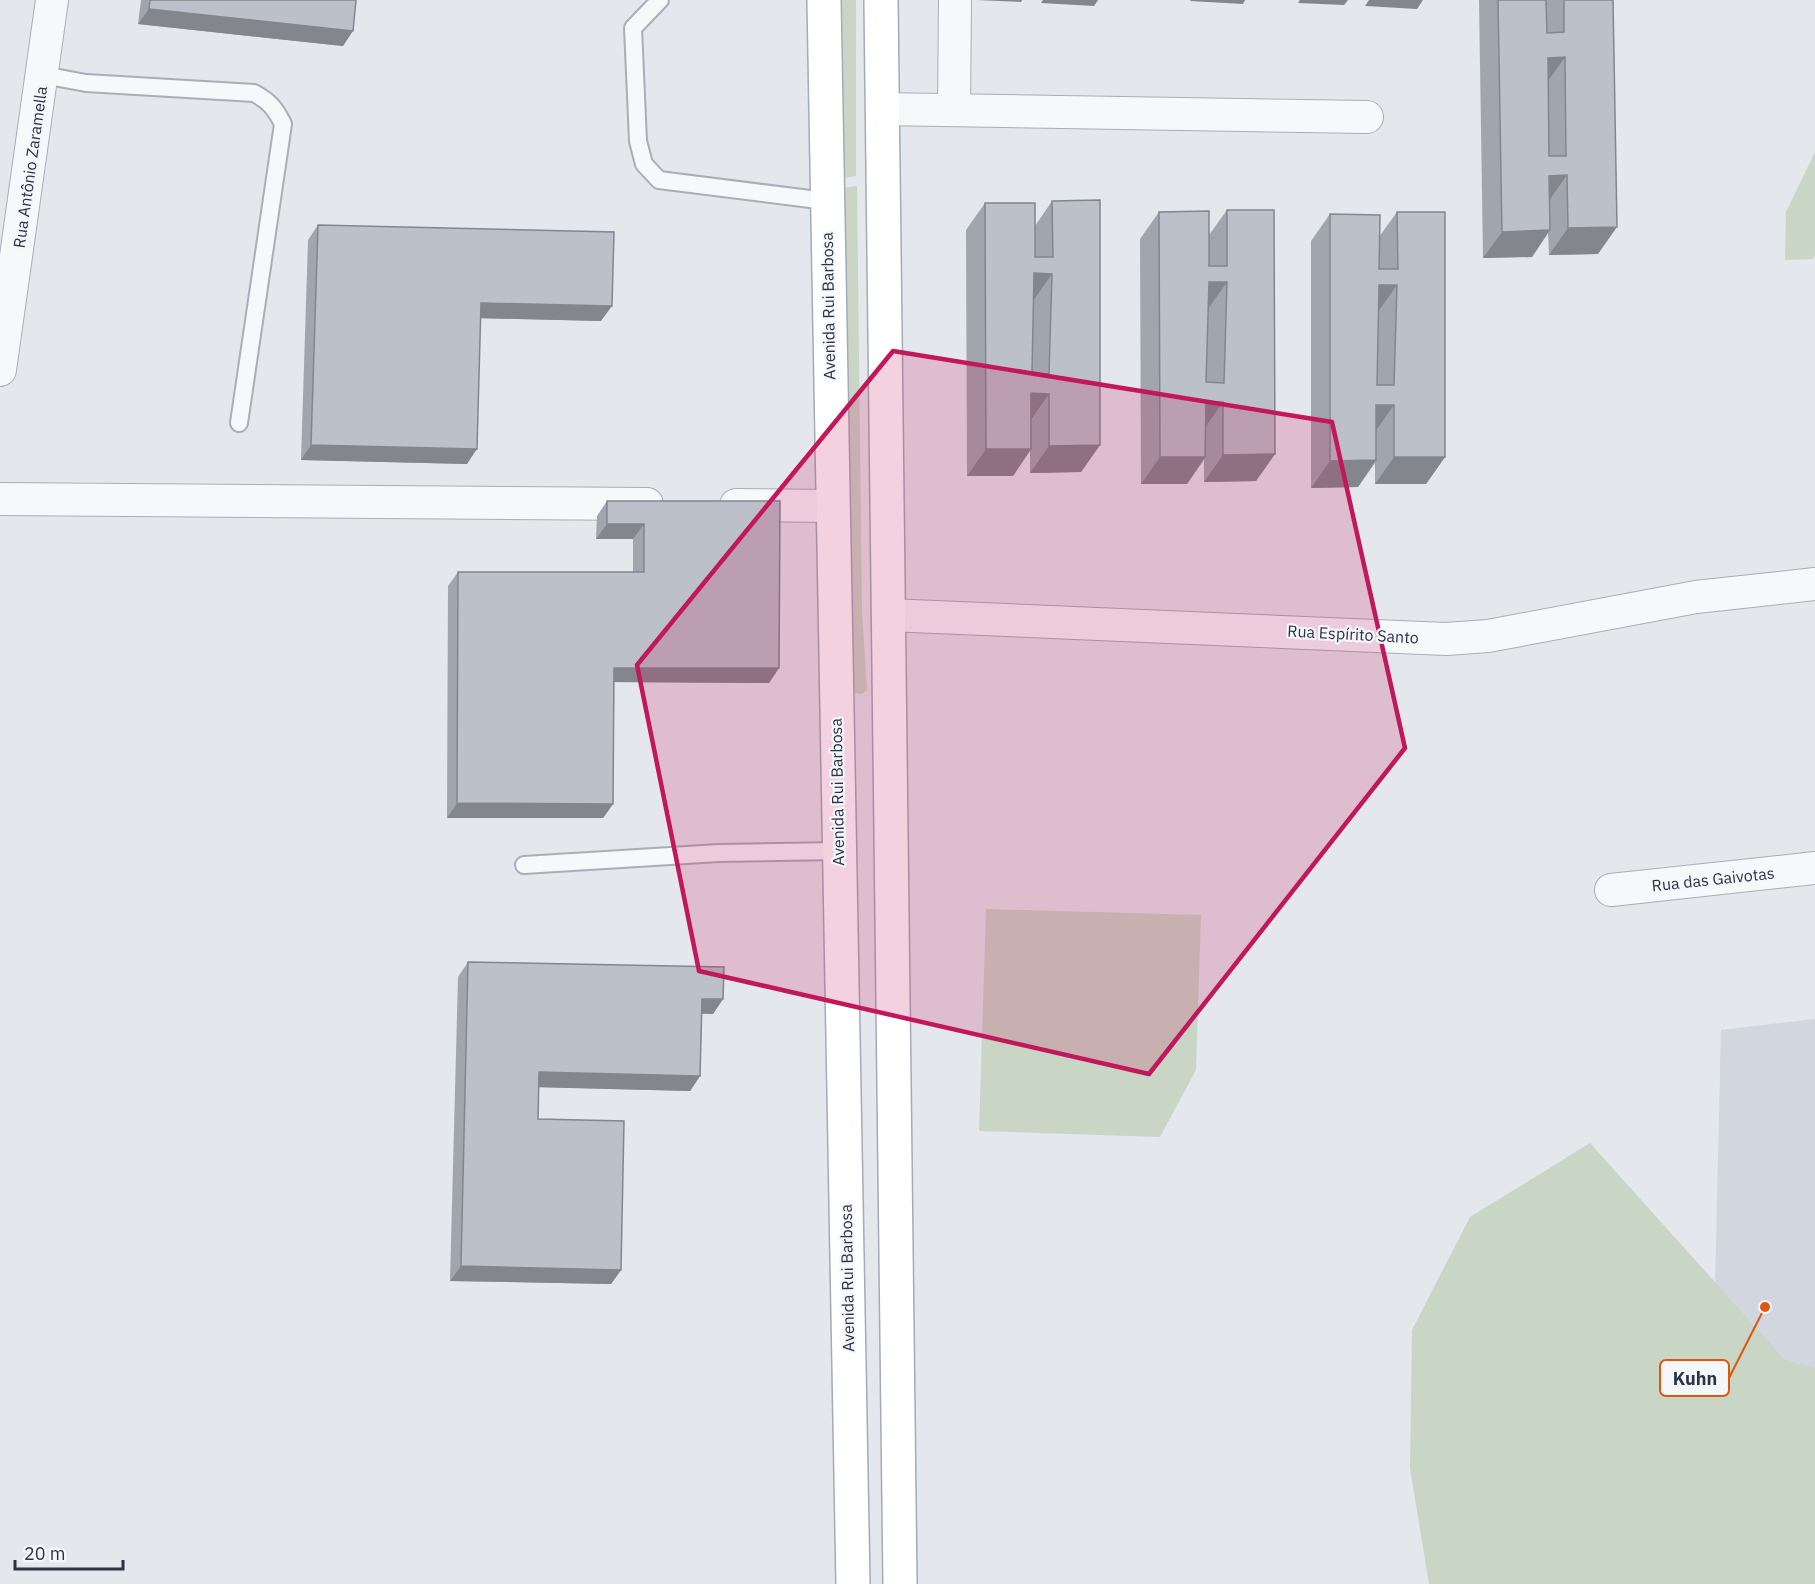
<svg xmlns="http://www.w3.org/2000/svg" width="1815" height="1584" viewBox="0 0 1815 1584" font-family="'IBM Plex Sans',sans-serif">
<rect width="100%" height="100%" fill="#e4e7ec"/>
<!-- built -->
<path fill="#d2d6de" d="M1815,1019V1584H1708L1721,1030Z"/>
<!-- green -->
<path fill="#c9d6c5" d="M841,0H856V176L843,178Z
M1815,152V255L1813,259L1785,260L1786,212Z
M857,186L862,612L867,690L862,694L849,692L842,188Z
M986,909L1201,915L1196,1070L1160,1137L979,1131Z
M1590,1143L1785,1360L1815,1368V1584H1429L1410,1468L1412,1330L1470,1217Z"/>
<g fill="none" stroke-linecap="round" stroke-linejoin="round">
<defs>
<path id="lane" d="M660,0L633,28L638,141L644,164L659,180L826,201
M43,75L86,83L254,93C269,101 275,108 283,124L239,423
M524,865L719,853L838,851"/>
<path id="street" d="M882,109L1367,117
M954,110L955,0
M0,370L52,0
M0,499L647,504
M736,505L831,506
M888,615L1446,639L1488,636L1696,597L1815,584
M1611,890L1815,868"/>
<path id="primary" d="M824,0L853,1584
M881,0L900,1584"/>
</defs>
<!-- lane casing -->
<use href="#lane" stroke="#a9aeb7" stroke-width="20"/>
<!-- street casing -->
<use href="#street" stroke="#a9aeb7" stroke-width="34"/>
<!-- primary casing -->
<use href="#primary" stroke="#a3abb8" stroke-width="36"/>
<!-- lane -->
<use href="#lane" stroke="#f7f8fa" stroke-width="16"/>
<!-- street -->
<use href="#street" stroke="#f7f8fa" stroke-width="32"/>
<!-- primary -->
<use href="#primary" stroke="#fff" stroke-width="33"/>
</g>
<!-- wall -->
<path fill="#a1a5ae" d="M141,0H356L343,46L138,24Z
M1479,0H1613L1598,254L1549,255L1548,233L1532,257L1483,258Z
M1052,201L1100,445L1081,472L1030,473V451L1013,476H967L966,230L985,203L1035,226Z
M1227,210L1275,454L1256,481L1204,482V460L1187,484H1141L1140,239L1159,212L1209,235Z
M1397,212L1445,457L1426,484H1375V463L1358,487L1311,488V241L1330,214L1379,237Z
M318,225L601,321L481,318L467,464L301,460L308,240Z
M607,501H780L779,668L769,683L614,682L613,804L603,818H447L448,586L458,572H633V539H596L597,516Z
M468,962L723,999L713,1014H702L700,1076L690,1091L539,1087L538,1119L621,1270L611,1284L450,1281L458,977Z"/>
<!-- shaded-wall -->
<path fill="#83868d" d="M976,0H1022L1021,2Z
M1043,0H1098L1094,6L1041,3Z
M1191,0H1245L1243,4L1190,1Z
M1300,0H1348L1344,5L1298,3Z
M1369,0H1423L1417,9L1365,6Z
M149,9L353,31L343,46L138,24Z
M1565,57L1546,84L1548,58Z
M1567,175L1548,202L1549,176Z
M1617,227L1598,254L1549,255L1568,228Z
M1550,230L1532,257L1483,258L1502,232Z
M1034,273L1052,274L1033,301Z
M1209,282H1227L1208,309Z
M1379,285H1397L1378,312Z
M481,303L612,306L601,321L471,318Z
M1031,393L1049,394L1030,421Z
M1206,402H1223L1204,429Z
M1376,405H1394L1375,432Z
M311,445L477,449L467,464L301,460Z
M1100,445L1081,472L1030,473L1049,446Z
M986,449H1031L1013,476H967Z
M1275,454L1256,481L1204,482L1223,455Z
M1160,457H1205L1187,484H1141Z
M1394,457H1445L1426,484H1375Z
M1376,460L1358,487L1311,488L1330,461Z
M607,524H644L633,539H596Z
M614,668H779L769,683L604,682Z
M457,803L613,804L603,818H447Z
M702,999H723L713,1014L692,1013Z
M539,1072L700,1076L690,1091L529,1087Z
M461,1266L621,1270L611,1284L450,1281Z"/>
<!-- building -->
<path fill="#bbc0ca" stroke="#83868d" stroke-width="1.5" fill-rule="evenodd" d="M150,0H356L353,31L149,9Z
M1498,0H1546L1547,33L1564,32V0H1613L1617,227L1568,228L1567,175L1549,176L1550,230L1502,232ZM1565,57L1566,156H1549L1548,58Z
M1100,200V445L1049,446V394L1031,393V449H986L985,203H1035V257H1053L1052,201ZM1034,273L1052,274L1049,374L1032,373Z
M1227,210H1274L1275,454L1223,455V402H1206L1205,457H1160L1159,212L1209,211V266H1227ZM1209,282H1227L1224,383L1206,382Z
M1397,212H1445V457H1394V405H1376V460L1330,461V214L1380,215L1379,269H1398ZM1379,285H1397L1394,385H1377Z
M318,225L614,232L612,306L481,303L477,449L311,445Z
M607,501H780L779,668H614L613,804L457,803L458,572H644V524H607Z
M468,962L724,967L723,999H702L700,1076L539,1072L538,1119L624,1121L621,1270L461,1266Z"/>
<!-- marked area -->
<path fill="#c2185b" fill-opacity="0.2" stroke="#c2185b" stroke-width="4.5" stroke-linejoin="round" d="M893,351L1332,422L1405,748L1149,1074L699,971L637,665Z"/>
<g text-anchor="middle" stroke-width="4.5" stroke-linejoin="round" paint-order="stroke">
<!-- street labels -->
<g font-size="16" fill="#2b3445" stroke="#f4f6f9">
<text transform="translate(30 167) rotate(-82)" y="6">Rua Antônio Zaramella</text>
<text transform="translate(828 306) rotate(-91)" y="6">Avenida Rui Barbosa</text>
<text transform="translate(1353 634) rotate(3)" y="6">Rua Espírito Santo</text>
<text transform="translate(837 792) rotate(-91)" y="6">Avenida Rui Barbosa</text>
<text transform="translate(1713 879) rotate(-6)" y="6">Rua das Gaivotas</text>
<text transform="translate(847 1278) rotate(-91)" y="6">Avenida Rui Barbosa</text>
</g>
</g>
<!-- callouts -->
<path fill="none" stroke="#df570f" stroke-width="2" d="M1765 1307L1729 1378"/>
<circle fill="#df570f" stroke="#f4f6f9" stroke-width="2" cx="1765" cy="1307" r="6"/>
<rect fill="#f4f6f9" stroke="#df570f" stroke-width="2" x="1660" y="1360" width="69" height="36" rx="6"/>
<g font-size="18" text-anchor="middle" font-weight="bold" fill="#2b3445">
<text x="1695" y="1385">Kuhn</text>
</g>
<!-- scale -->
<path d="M15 1560v9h108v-9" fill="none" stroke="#2b3445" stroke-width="3"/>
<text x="24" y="1560" font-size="18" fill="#2b3445" stroke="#f4f6f9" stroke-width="4.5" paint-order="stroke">20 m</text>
</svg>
